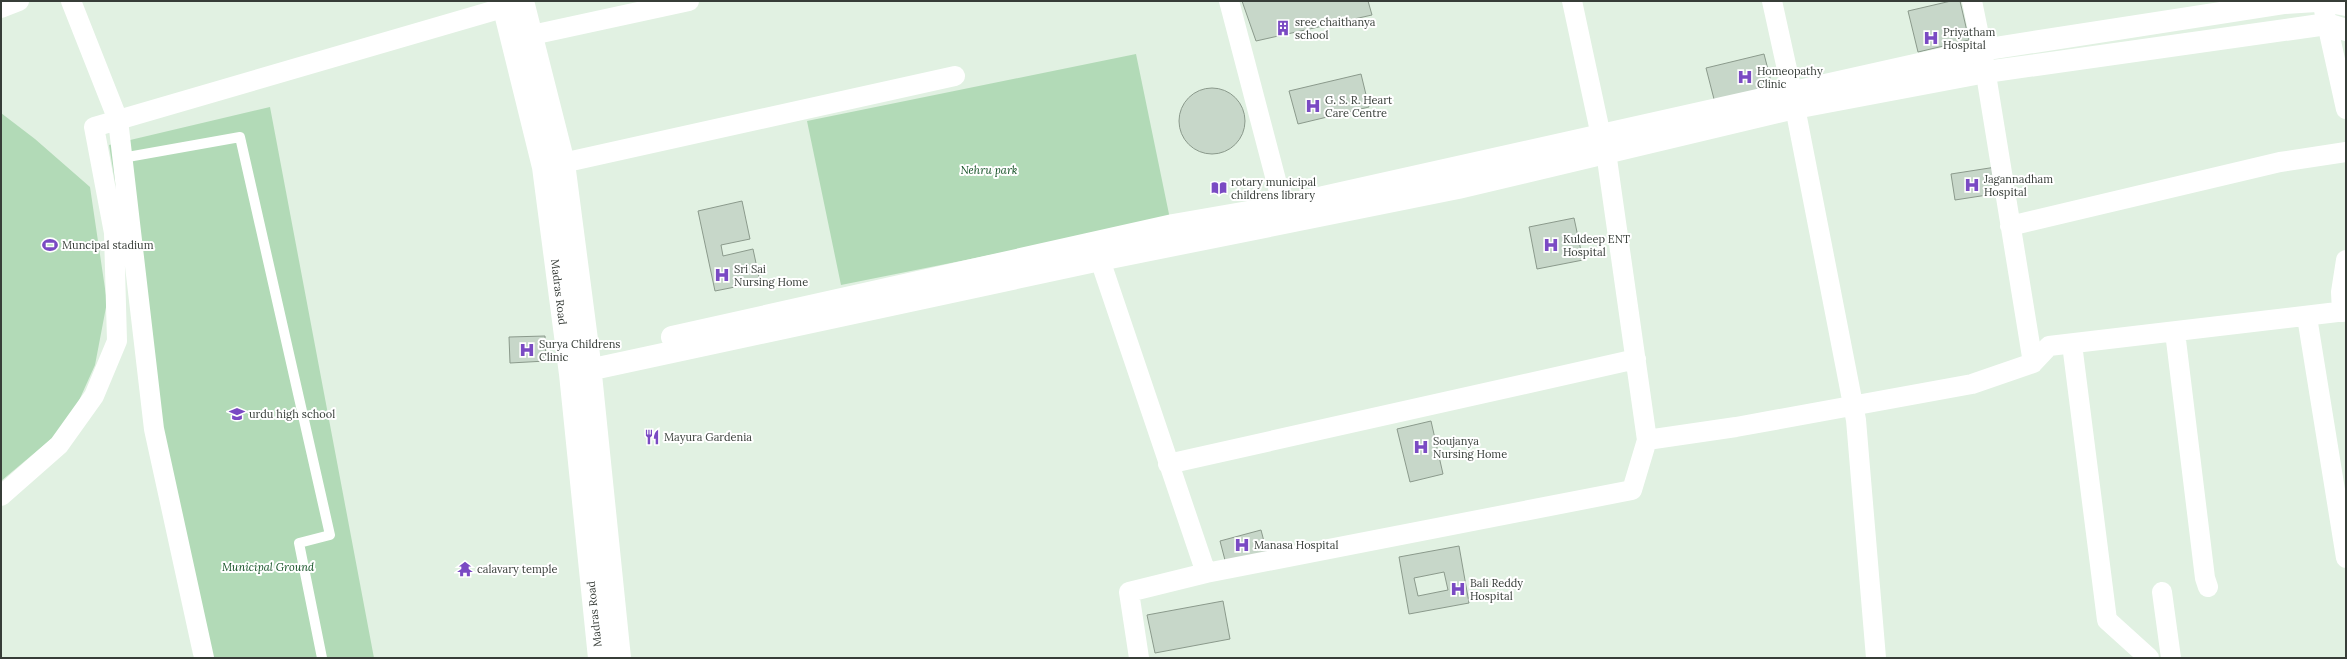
<svg xmlns="http://www.w3.org/2000/svg" width="2347" height="659" viewBox="0 0 2347 659" font-family="Lora,serif">
<rect width="100%" height="100%" fill="#e1f1e2"/>
<!-- green -->
<path fill="#b2dab7" d="M1136,54L1170,219L841,285L807,121Z
M270,107L374,658H194L109,145Z
M1,113L35,139L90,187L107,302L95,365L68,425L1,481Z"/>
<!-- building -->
<path fill="#c7d7c9" stroke="#8b9a8c" fill-rule="evenodd" d="M1242,1H1368L1372,15L1256,41Z
M1951,1H1960L1969,40L1918,52L1908,11Z
M1764,54L1773,89L1715,103L1706,68Z
M1361,74L1369,107L1298,124L1289,91Z
M1179 121a33 33 0 1 1 66 0a33 33 0 1 1-66 0Z
M1996,167L2000,193L1955,200L1951,174Z
M742,201L750,239L721,245L723,256L753,249L760,282L715,291L698,211Z
M1574,218L1583,260L1537,269L1529,227Z
M545,336L546,361L510,363L509,337Z
M1431,421L1443,474L1410,482L1397,429Z
M1261,530L1267,553L1226,564L1220,541Z
M1459,546L1469,603L1409,614L1399,557ZM1444,572L1448,590L1418,596L1414,578Z
M1223,601L1230,639L1155,653L1147,615Z"/>
<g fill="none" stroke-linecap="round" stroke-linejoin="round">
<!-- service -->
<path stroke="#fff" stroke-width="10" d="M122,158L240,137L330,535L299,543L322,658"/>
<!-- minor -->
<path stroke="#fff" stroke-width="20" d="M71,1L118,120L154,429L204,658
M1229,1L1287,222
M1572,1L1601,136
M1772,1L1792,92L1856,420L1876,658
M1972,1L1982,50L2033,363L2049,346L2346,311
M2322,1L2346,109
M1,8L19,1
M532,35L689,1
M1606,152L1647,440
M549,166L955,76
M2010,226L2280,162L2346,152
M1095,245L1206,573
M2342,312L2341,292L2346,260
M2307,317L2346,558
M2175,332L2205,578L2208,587
M2072,344L2107,620L2149,658
M1168,464L1636,359
M1,496L59,445L94,396L117,341L114,233L94,127L503,8
M2162,592L2171,658
M1139,658L1129,592L1206,573L1632,490L1647,440L1736,427L1972,384L2033,363"/>
<!-- secondary -->
<path stroke="#fff" stroke-width="22" d="M502,1L543,167L570,374L599,658
M523,1L564,163L589,355L620,658
M2324,1L2346,5
M672,337L1173,225L1283,206L1982,50L2285,3L2316,1
M570,374L1100,260L1458,188L1795,108L1986,72L2327,24L2346,30"/>
</g>
<!-- icons -->
<defs>
<symbol id="building-bare" viewBox="-9 -9 18 18"><path d="M-4-6H4V6H1V3H-1V6H-4ZM-2.5-4.3h1.7v1.8h-1.7ZM.8-4.3h1.7v1.8H.8ZM-2.5-1h1.7V.8h-1.7ZM.8-1h1.7V.8H.8Z" fill="#7a4ac3" stroke="#fff" stroke-width="2.5" paint-order="stroke"/></symbol>
<symbol id="hospital-bare" viewBox="-9 -9 18 18"><path d="M-5-5h3v3.5h4V-5h3V5h-3V1.5h-4V5h-3Z" fill="#7a4ac3" stroke="#fff" stroke-width="2.5" paint-order="stroke"/></symbol>
<symbol id="library-bare" viewBox="-9 -9 18 18"><path d="M-6-4Q-3-5.5-.7-3.5V5Q-3 3-6 4ZM6-4Q3-5.5 .7-3.5V5Q3 3 6 4Z" fill="#7a4ac3" stroke="#fff" stroke-width="2.5" paint-order="stroke"/></symbol>
<symbol id="stadium-bare" viewBox="-9 -9 18 18"><path d="M0-5a6.5 5 0 1 0 0 10a6.5 5 0 1 0 0-10ZM-3.5-1.8h7v3.6h-7Z" fill="#7a4ac3" stroke="#fff" stroke-width="2.5" paint-order="stroke"/></symbol>
<symbol id="school-bare" viewBox="-9 -9 18 18"><path d="M0-5L7-2L0 1L-7-2ZM-4 1L0 2.5L4 1V4Q0 6-4 4Z" fill="#7a4ac3" stroke="#fff" stroke-width="2.5" paint-order="stroke"/></symbol>
<symbol id="restaurant-bare" viewBox="-9 -9 18 18"><path d="M-5-6h1v4h1v-4h1v4h1v-4h1v5L-1.5 .5V6h-2V.5L-5-1ZM5-6V6H3V1.5H1.5Q1.5-4 5-6Z" fill="#7a4ac3" stroke="#fff" stroke-width="2.5" paint-order="stroke"/></symbol>
<symbol id="temple-bare" viewBox="-9 -9 18 18"><path d="M0-6L5-2H3V0L6.5 2.5H4V6H1.5V3h-3V6H-4V2.5H-6.5L-3 0V-2H-5Z" fill="#7a4ac3" stroke="#fff" stroke-width="2.5" paint-order="stroke"/></symbol>
</defs>
<g fill-rule="evenodd">
<use href="#building-bare" x="1272" y="17" width="22" height="22"/>
<use href="#hospital-bare" x="1920" y="27" width="22" height="22"/>
<use href="#hospital-bare" x="1734" y="66" width="22" height="22"/>
<use href="#hospital-bare" x="1302" y="95" width="22" height="22"/>
<use href="#hospital-bare" x="1961" y="174" width="22" height="22"/>
<use href="#library-bare" x="1208" y="177" width="22" height="22"/>
<use href="#stadium-bare" x="39" y="234" width="22" height="22"/>
<use href="#hospital-bare" x="1540" y="234" width="22" height="22"/>
<use href="#hospital-bare" x="711" y="264" width="22" height="22"/>
<use href="#hospital-bare" x="516" y="339" width="22" height="22"/>
<use href="#school-bare" x="226" y="403" width="22" height="22"/>
<use href="#restaurant-bare" x="641" y="426" width="22" height="22"/>
<use href="#hospital-bare" x="1410" y="436" width="22" height="22"/>
<use href="#hospital-bare" x="1231" y="534" width="22" height="22"/>
<use href="#temple-bare" x="454" y="558" width="22" height="22"/>
<use href="#hospital-bare" x="1447" y="578" width="22" height="22"/>
</g>
<g text-anchor="middle" stroke-width="4" stroke-linejoin="round" paint-order="stroke">
<!-- poi labels -->
<g font-size="11" fill="#373d38" stroke="#fff" text-anchor="start">
<text x="1295" y="26">sree chaithanya<tspan x="1295" dy="13">school</tspan></text>
<text x="1943" y="36">Priyatham<tspan x="1943" dy="13">Hospital</tspan></text>
<text x="1757" y="75">Homeopathy<tspan x="1757" dy="13">Clinic</tspan></text>
<text x="1325" y="104">G. S. R. Heart<tspan x="1325" dy="13">Care Centre</tspan></text>
<text x="1984" y="183">Jagannadham<tspan x="1984" dy="13">Hospital</tspan></text>
<text x="1231" y="186">rotary municipal<tspan x="1231" dy="13">childrens library</tspan></text>
<text x="1563" y="243">Kuldeep ENT<tspan x="1563" dy="13">Hospital</tspan></text>
<text x="62" y="249">Muncipal stadium</text>
<text x="734" y="273">Sri Sai<tspan x="734" dy="13">Nursing Home</tspan></text>
<text x="539" y="348">Surya Childrens<tspan x="539" dy="13">Clinic</tspan></text>
<text x="249" y="418">urdu high school</text>
<text x="664" y="441">Mayura Gardenia</text>
<text x="1433" y="445">Soujanya<tspan x="1433" dy="13">Nursing Home</tspan></text>
<text x="1254" y="549">Manasa Hospital</text>
<text x="477" y="573">calavary temple</text>
<text x="1470" y="587">Bali Reddy<tspan x="1470" dy="13">Hospital</tspan></text>
</g>
<!-- park labels -->
<g font-size="11" font-style="italic" fill="#114f22" stroke="#fff">
<text x="989" y="174">Nehru park</text>
<text x="268" y="571">Municipal Ground</text>
</g>
<!-- street labels -->
<g font-size="11" fill="#373d38" stroke="#fff">
<text transform="translate(559 292) rotate(83)" y="4">Madras Road</text>
<text transform="translate(594 614) rotate(-96)" y="4">Madras Road</text>
</g>
</g>
<!-- border -->
<rect width="2347" height="659" fill="none" stroke="#373d38" stroke-width="4"/>
</svg>
